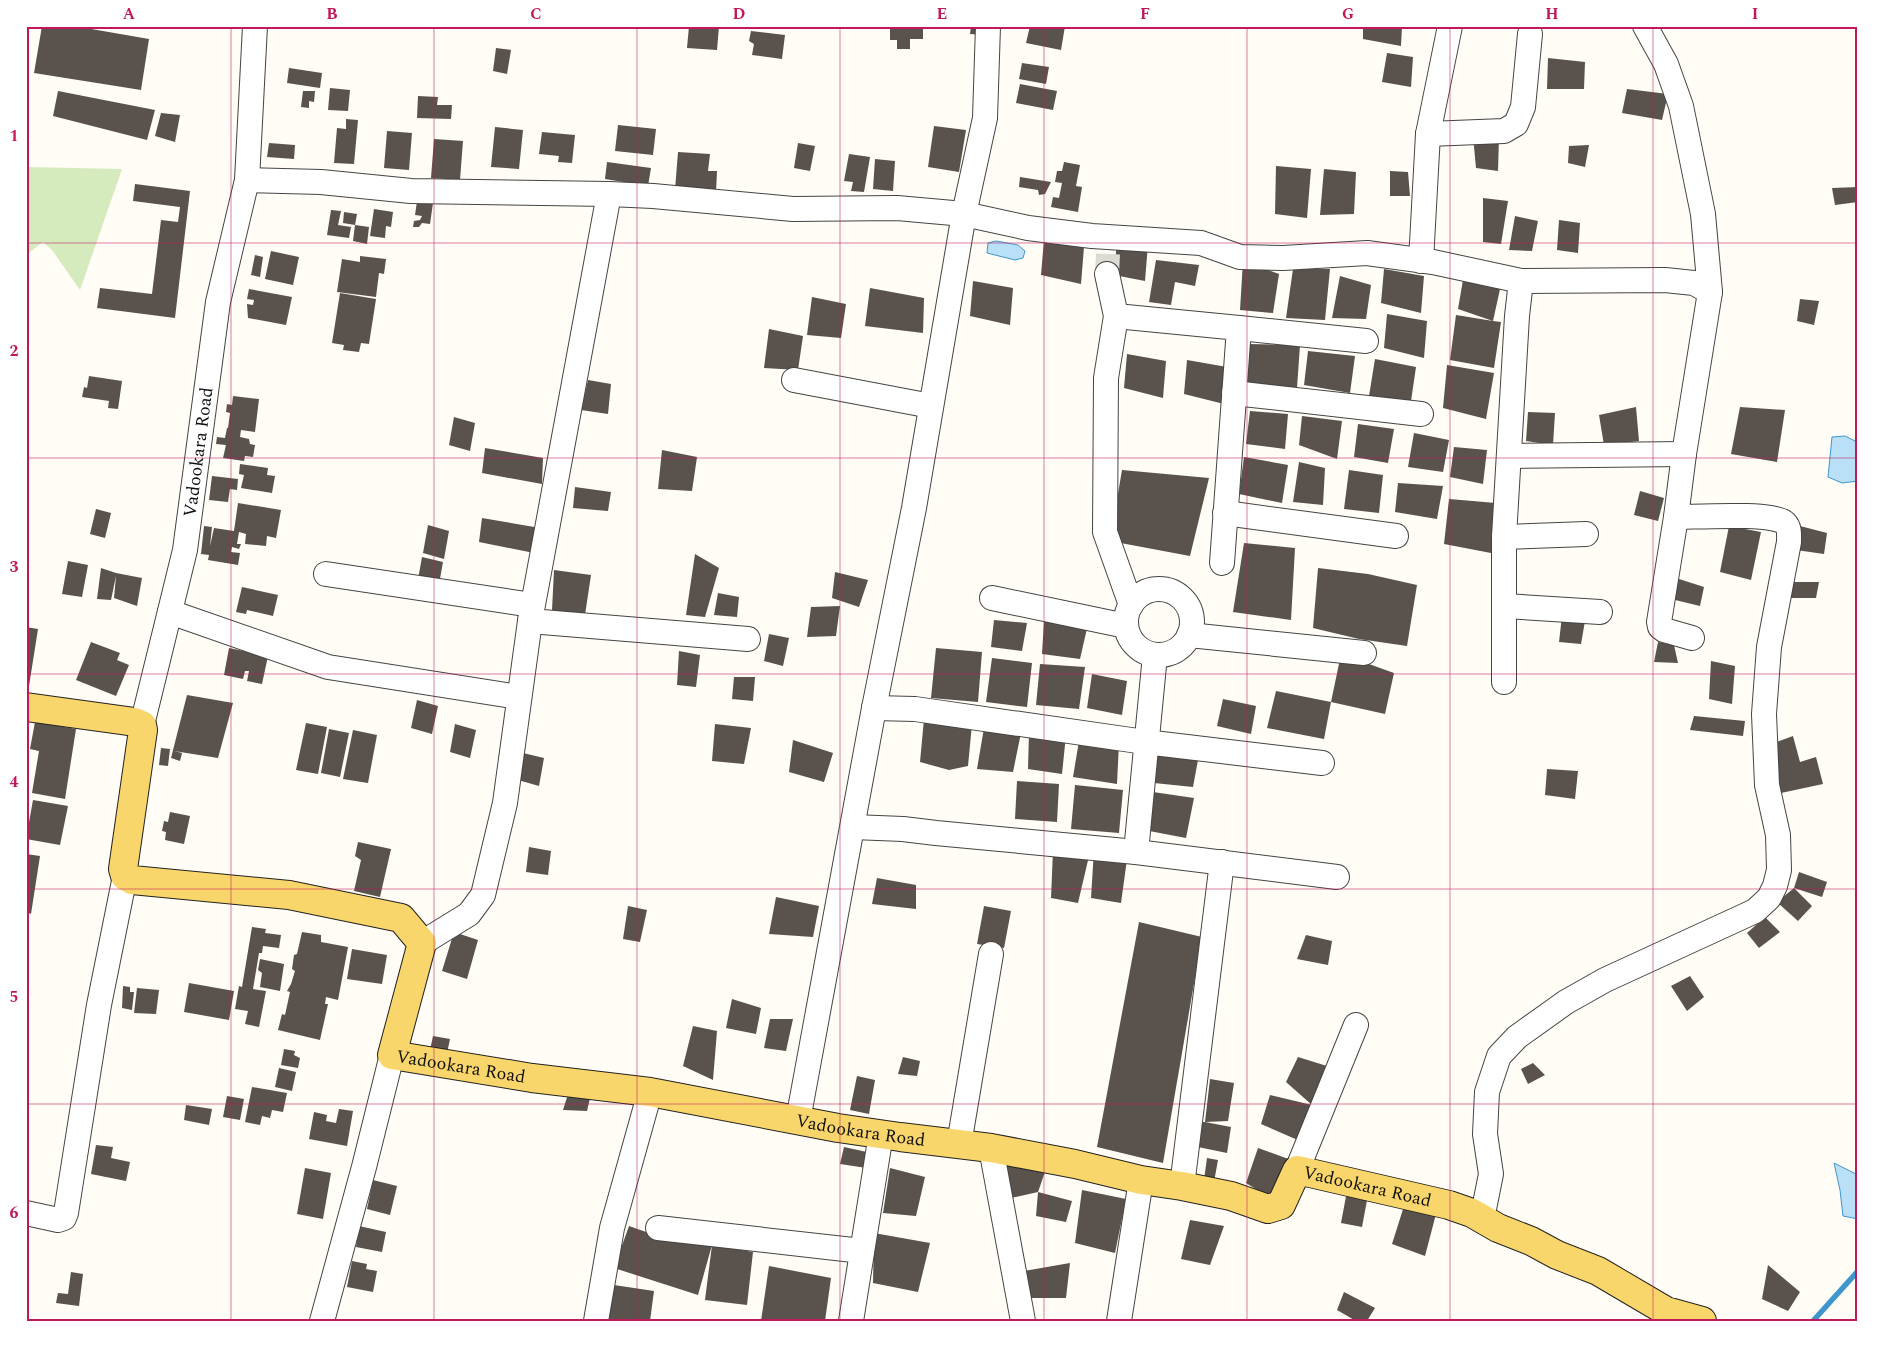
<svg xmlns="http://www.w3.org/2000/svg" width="1884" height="1347" viewBox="0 0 1884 1347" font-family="Spectral,serif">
<rect width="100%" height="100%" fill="#fffdf5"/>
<!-- green -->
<path fill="#d5ebbd" d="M26,167L122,169L80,290L52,250L43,242L26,255Z"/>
<!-- water -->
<path fill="#b9e0f7" stroke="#3f96cf" d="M996,241L1018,245L1025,251L1023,258L1015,260L987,253L988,243Z
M1845,436L1857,442L1858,481L1842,483L1828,477L1832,437Z
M1834,1163L1858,1175V1219L1843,1216L1840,1190Z"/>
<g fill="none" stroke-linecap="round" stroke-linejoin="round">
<!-- stream -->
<path stroke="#3f96cf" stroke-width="5.5" d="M1813,1321L1858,1271"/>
</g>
<!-- building -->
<path fill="#5a524d" d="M42,26H74L149,39L141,90L34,73Z
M689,26H719L717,50L687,48Z
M890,26H923V39H910V49H897V40H890Z
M971,26H986L985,35L970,34Z
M1030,26H1065L1061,50L1026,43Z
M1363,26H1402L1401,46L1363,39Z
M751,31L785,35L782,59L752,55L754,44L749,41Z
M496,48L511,50L507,74L493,71Z
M1387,53L1413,57L1411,87L1382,82Z
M1548,58L1585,62L1584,89H1547Z
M1022,63L1049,67L1046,84L1019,79Z
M289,68L322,73L320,88L287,83Z
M1020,84L1057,91L1053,110L1016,103Z
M330,88L350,90L348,111L328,110Z
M1627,89L1668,94L1662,120L1622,113Z
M58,91L155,110L147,140L53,116Z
M303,91H315L314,102L309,101V108L301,107Z
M418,96L438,97L437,105H452L451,119L417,118Z
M161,113L180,115L175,142L155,136Z
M346,119L358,120L354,164L334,163L337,128L346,129Z
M618,125L656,129L653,155L615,151Z
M934,126L966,130L959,172L928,167Z
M495,127L523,130L519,169L491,167Z
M387,131L412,133L409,170L384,168Z
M542,132L575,135L572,163L558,162L559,156L539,154Z
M1473,136L1499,137L1498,171L1476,168Z
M434,139L463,141L460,180L431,178Z
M269,143L295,145L294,159L267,157Z
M798,143L815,146L810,171L794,168Z
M1589,145L1585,167L1568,163L1569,146Z
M678,152L710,154L708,171H717L716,193L675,190Z
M849,154L870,157L864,192L851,191L853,182L844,181Z
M875,159L895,161L893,191L873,189Z
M607,162L651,168L648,186L605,179Z
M1064,162L1080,165L1076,186L1082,187L1078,212L1051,207L1053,197L1059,198L1062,183L1055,182L1057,171H1062Z
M1276,166L1311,169L1307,218L1275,214Z
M1324,169L1356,172L1354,214L1320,215Z
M1390,171L1408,172L1410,196H1390Z
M1020,177L1051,182L1045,194L1039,195L1038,190L1019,187Z
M135,184L190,191L175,318L97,308L100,288L152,294L161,220L178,222L180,207L133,201Z
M1858,187V202L1835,205L1832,188Z
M1483,198L1508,201L1501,244L1483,242Z
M417,201L433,203L430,224L422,223L419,227H413L414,221L420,220L422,216L415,215Z
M374,209L393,212L391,227L386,226L385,238L370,236Z
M331,210L341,211L338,225L351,227L349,238L327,235Z
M344,212L357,214L355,225L343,223Z
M1515,216L1538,221L1532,251L1509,250Z
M1559,220L1580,223L1578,253L1557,250Z
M355,225L369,227L367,244L353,241Z
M1044,240L1084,247L1081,284L1041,275Z
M1117,241L1148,244L1145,281L1114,275Z
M271,251L299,257L293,285L265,279Z
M255,255L263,257L260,277L251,275Z
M360,256L386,259L384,274L379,273L376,297L337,292L342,259L360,262Z
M1156,260L1199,265L1195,286L1175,282L1171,305L1149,302Z
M1243,261L1279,274L1273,313L1240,310Z
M1293,269H1330L1325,320L1286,318Z
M1384,269L1424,276L1421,313L1381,303Z
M1464,274L1502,280L1493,321L1501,322L1494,368L1450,360L1456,315L1493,321L1458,309Z
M1340,276L1371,285L1366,319L1332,318Z
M973,281L1013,288L1010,325L970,316Z
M870,288L924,298L923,333L865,326Z
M249,289L292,297L286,325L248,318L247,304L253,305L254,300L247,299Z
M340,293L376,299L369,344L361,343L359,352L343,350L344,345L332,343Z
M812,297L846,304L841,338L807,335Z
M1800,299L1819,301L1814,325L1797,321Z
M1387,314L1427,321L1424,358L1384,348Z
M769,329L803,336L798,370L764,368Z
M1249,344L1300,345L1297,388L1245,384Z
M1308,351L1355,356L1350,393L1304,385Z
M1127,354L1166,361L1163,398L1124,388Z
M1375,359L1416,367L1411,401L1369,396Z
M1187,360L1227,367L1224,404L1184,394Z
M1447,365L1494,373L1486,419L1443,408Z
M89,376L122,381L118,409L108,408L109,401L82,397L84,387L87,388Z
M588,380L611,384L608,414L581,410Z
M233,396L259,399L255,432L241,430L240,437L249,439L250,444L255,445L253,457L245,456L244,461L223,458L226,445L216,444L217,437L225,438L227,428H228L230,413L226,412L227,404L232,405Z
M1636,407L1639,441L1604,445L1599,415Z
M1740,407L1785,410L1777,462L1731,454Z
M1250,411L1288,414L1285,449L1246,444Z
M1528,412L1555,413L1553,445L1526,441Z
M1302,416L1342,421L1337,459L1299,445Z
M454,417L475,423L470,451L449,445Z
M1358,424L1394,429L1388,463L1354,457Z
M1414,433L1449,440L1443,472L1408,467Z
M1454,447L1487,450L1483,484L1450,477Z
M485,448L543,458L542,484L482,473Z
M662,450L697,457L692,491L658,489Z
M1244,457L1288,465L1282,503L1239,494Z
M1299,462L1325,468L1323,505L1293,502Z
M240,464L268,468L267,475L275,476L272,493L241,488L244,475L239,474Z
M1122,470L1209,478L1190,556L1110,541Z
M1349,470L1383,475L1379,513L1344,509Z
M212,476L238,479L237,490L230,489L228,502L209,500Z
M1398,483L1443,486L1437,519L1395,512Z
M575,487L611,492L608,511L573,508Z
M1640,491L1664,498L1658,521L1634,515Z
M1449,499L1496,503L1491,553L1444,544Z
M238,503L281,510L276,538L267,536L266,546L245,544L246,534L239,532L237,544H241L239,549L232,547L231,552L240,553L238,565L208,560L209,555L201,554L204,526L212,527L210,546L214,528L234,531Z
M96,509L111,513L105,538L90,534Z
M482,518L540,528L539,554L479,542Z
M428,525L449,531L444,559L423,553Z
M1729,526L1761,532L1751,580L1720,572Z
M1800,526L1827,533L1824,554L1796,550Z
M1244,543L1295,548L1291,620L1233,612Z
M695,554L719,568L705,617L686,615Z
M422,557L443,562L438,590L417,585Z
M68,561L88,565L82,597L62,594Z
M101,568L116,573L142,578L137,606L114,598L116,576L111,600L97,599Z
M1318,568L1368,574L1417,585L1407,646L1359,639L1313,628Z
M554,570L591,575L585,615L552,610Z
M835,572L868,580L859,607L832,598Z
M1679,579L1704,587L1700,606L1671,599Z
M1786,582H1819L1816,598H1786Z
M242,587L278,595L273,616L247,610L246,614L236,612Z
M718,593L739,597L737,617L714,615Z
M840,606L836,636L807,637L811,607Z
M1562,616L1585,621L1581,644L1559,642Z
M994,620L1027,623L1022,651L991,647Z
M1044,621L1088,624L1080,659L1042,654Z
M26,627L38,629L29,686H26Z
M769,634L789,638L783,666L764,661Z
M91,642L120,653L117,660L129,665L116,696L76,680Z
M1658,642L1674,645L1678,663L1654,662Z
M229,648L268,656L262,684L247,681L249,671H245L243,679L224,675Z
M936,648L982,652L978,702L931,698Z
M679,651L700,655L696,687L677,685Z
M1341,654L1394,673L1385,714L1331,702Z
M992,658L1032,663L1027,707L986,702Z
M1711,661L1735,666L1732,704L1709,699Z
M1040,664L1085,667L1079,709L1036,705Z
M1092,674L1127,681L1122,715L1087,708Z
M734,677H755L753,701L732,699Z
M1276,691L1331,702L1324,739L1267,728Z
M187,695L233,703L218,758L174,751L182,753L180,761L171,758Z
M1223,699L1256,706L1251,734L1217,726Z
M417,700L438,706L432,734L411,728Z
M1694,716L1745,721L1743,736L1690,730Z
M924,719L972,724L968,766L949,770L920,762Z
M35,722L76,729L65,799L32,793L39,751L30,749Z
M306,723L327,727L318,774L296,770Z
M455,724L476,730L470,758L450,752Z
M715,724L751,728L744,764L712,761Z
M984,728H1022L1013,772L977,769Z
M329,729L349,733L340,777L321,773Z
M353,730L377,735L368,783L343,779Z
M1029,733L1066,735L1062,774L1028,769Z
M1080,735L1119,743L1117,784L1073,777Z
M1793,736L1800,762L1816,757L1823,784L1781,793L1777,770L1768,745Z
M793,740L833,753L824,782L789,772Z
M1158,747L1200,749L1193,787L1154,783Z
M161,748L170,749L168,766L159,765Z
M523,753L544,758L539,786L518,780Z
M1547,769L1578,771L1575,799L1545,795Z
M1017,781L1059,784L1057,822L1015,819Z
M1075,785L1123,790L1119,833L1071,829Z
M1153,792L1194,798L1186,838L1144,830Z
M33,800L68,806L60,845L26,839Z
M170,812L190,816L184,844L165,840L166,832L162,831L164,821L168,822Z
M358,842L391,849L380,897L354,891L361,860L355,856Z
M529,847L551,851L548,875L526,872Z
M1053,850L1089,856L1078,903L1051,898Z
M1094,850L1128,852L1121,903L1091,898Z
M26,854L40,856L31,914L26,912Z
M1799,872L1827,882L1822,897L1794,888Z
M877,878L916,885V909L872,904Z
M1794,888L1812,906L1798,921L1777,902Z
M776,897L819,906L813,937L769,934Z
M628,906L647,910L640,942L623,939Z
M984,906L1011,911L1004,948L977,944Z
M1765,917L1780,932L1759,948L1747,933Z
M1139,922L1202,937L1163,1163L1097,1147Z
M252,927L266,929L265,933L281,935L279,948L263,946L262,953H259L253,989L266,991L259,1027L245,1024L248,1011L235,1009L239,986L242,987Z
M302,932L321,935V942L348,947L338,1000L326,997L325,1004H328L320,1040L278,1030L282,1014L285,1015L290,992L287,991L291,984L295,971L292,969L294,955L297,954Z
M454,932L478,940L467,979L442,971Z
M1306,935L1332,941L1328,965L1297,959Z
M352,949L387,955L382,984L347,979Z
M260,959L284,964L280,991L260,987L262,973L258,970Z
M1690,976L1704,997L1687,1011L1671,986Z
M189,983L234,991L229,1020L184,1012Z
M123,986L130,987V992H134L132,1010L122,1008Z
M137,988L159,990L156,1014L134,1013Z
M732,999L761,1008L756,1034L726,1028Z
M770,1019H793L786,1051L764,1048Z
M693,1026L717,1031L713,1080L683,1066Z
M433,1036L450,1039L446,1058L429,1055Z
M284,1049L295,1051L294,1055L300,1058L298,1068L281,1065Z
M903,1057L920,1061L917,1076L898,1074Z
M1298,1057L1327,1066L1312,1105L1286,1082Z
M1533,1063L1545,1075L1528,1084L1521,1069Z
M279,1068L296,1072L292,1091L275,1087Z
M857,1076L875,1080L869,1114L850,1110Z
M1210,1079L1234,1083L1228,1121L1205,1122L1231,1127L1227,1153L1198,1147L1201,1122H1205Z
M252,1087L287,1093L283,1112L272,1110L270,1118L262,1116L260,1125L245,1122Z
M569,1091L591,1094L587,1111L563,1110Z
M1270,1095L1312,1105L1300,1141L1261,1124Z
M227,1096L244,1099L240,1120L223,1117Z
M186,1105L212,1109L209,1125L184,1120Z
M339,1109L353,1111L347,1146L309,1139L314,1112L327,1115L326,1121L336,1123Z
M96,1145L113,1147L111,1158L130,1162L126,1181L91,1174Z
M844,1147L876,1154L873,1169L840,1164Z
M1258,1148L1294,1161L1273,1200L1246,1183Z
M1207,1158L1218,1160L1214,1182L1204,1180Z
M1003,1163L1046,1169L1038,1192L1011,1198Z
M305,1168L331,1173L323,1219L297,1214Z
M890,1168L925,1177L916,1216L883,1213Z
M373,1180L397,1186L390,1215L367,1209Z
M1082,1190L1126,1199L1115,1253L1075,1243Z
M1347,1191L1368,1195L1362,1227L1341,1223Z
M1038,1192L1072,1201L1066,1222L1036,1216Z
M1404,1206L1436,1214L1425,1256L1392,1244Z
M1190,1220L1224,1226L1210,1265L1181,1259Z
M359,1226L386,1232L382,1252L356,1247Z
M629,1226L672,1241L712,1245L698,1295L614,1268Z
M874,1233L930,1243L918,1292L873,1283Z
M712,1245L753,1252L747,1305L705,1300Z
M352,1261L367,1264L366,1269L377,1271L373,1292L347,1287Z
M1070,1263L1066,1298H1022L1024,1271Z
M1768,1265L1800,1292L1788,1311L1762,1299Z
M769,1266L831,1278L825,1321H761Z
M71,1272L83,1274L79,1306L56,1303L58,1293L68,1294Z
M614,1285L654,1291L650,1321H608Z
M1344,1292L1375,1308L1367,1321H1356L1337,1310Z"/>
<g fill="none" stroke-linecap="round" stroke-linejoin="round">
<!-- minor-tunnel -->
<path stroke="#dbdad3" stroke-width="24" stroke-dasharray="24 12" stroke-linecap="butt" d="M1107,274L1108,254"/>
<defs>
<g id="minor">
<path d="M1645,26L1666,64L1681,106L1703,214L1710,292"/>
<path d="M1428,134L1504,131L1516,124L1523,107L1530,34"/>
<path d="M247,180L321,182L411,191L609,194L653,196L793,209L897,208L964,214L1028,228L1092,236L1201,243L1240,257L1283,258L1367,253L1433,262L1521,281L1665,280L1694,283L1710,292L1684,454L1676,517C1695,517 1775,512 1785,523C1790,528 1789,535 1789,542L1769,647L1764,714L1767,785L1778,835L1779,870L1775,886L1769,898L1755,911L1605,980L1566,1002L1517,1037L1499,1056L1487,1092L1485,1134L1491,1174L1482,1219"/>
<path d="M609,194L530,621L748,639"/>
<path d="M1421,261L1428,134L1450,26"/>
<path d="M1107,274L1116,316L1106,378L1105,532L1131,605"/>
<path d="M1116,316L1239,328L1222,563"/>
<path d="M1239,328L1366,341"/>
<path d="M794,380L931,406"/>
<path d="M1234,393L1421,414"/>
<path d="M1510,456L1684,454"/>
<path d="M1225,513L1396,536"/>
<path d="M1676,517L1659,622L1660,627L1664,630L1692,638"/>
<path d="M1504,537L1586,534"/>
<path d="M326,574L532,605"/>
<circle cx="1159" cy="622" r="33"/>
<path d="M992,598L1126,626"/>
<path d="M1505,606L1600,612"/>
<path d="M170,612L328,667L519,697"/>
<path d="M1189,635L1364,653"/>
<path d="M1504,682V537L1517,316L1521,281"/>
<path d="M874,708L915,709L1145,742L1322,763"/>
<path id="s1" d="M142,725L185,550L218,302L247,180L255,26"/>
<path d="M853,827L903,829L936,833L1136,852L1337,877"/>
<path d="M1136,852L1155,655"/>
<path d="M422,943L469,914L483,895L505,803L530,621"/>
<path d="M798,1120L874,708L914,508L964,214L985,118L988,26"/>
<path d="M959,1144L991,954"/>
<path d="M991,1148L1023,1321"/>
<path d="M1297,1170L1356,1025"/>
<path d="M1182,1186L1222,862"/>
<path d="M26,1213L58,1220L64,1218L66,1213L99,1005L125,876"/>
<path d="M658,1228L862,1251"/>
<path d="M322,1321L364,1167L392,1055"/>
<path d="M596,1321L612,1228L650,1092"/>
<path d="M851,1321L881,1134"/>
<path d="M1119,1321L1141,1180"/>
</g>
<g id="major">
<path id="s2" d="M26,707L135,722L142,725L143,730L123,869L125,876L132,880L289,895L401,918L422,943L392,1055L532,1078L650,1092L838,1128L900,1137L991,1148L1075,1164L1141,1180L1182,1186L1231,1196L1268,1209L1281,1205L1297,1170L1449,1205L1472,1213L1498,1228L1531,1241L1557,1255L1598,1271L1666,1311L1702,1321"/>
</g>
</defs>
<!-- minor casing -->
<use href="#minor" stroke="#444" stroke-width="26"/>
<!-- major casing -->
<use href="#major" stroke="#222" stroke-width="30"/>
<!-- minor -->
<use href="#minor" stroke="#fff" stroke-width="24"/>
<!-- major -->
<use href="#major" stroke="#f9d66b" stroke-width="28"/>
</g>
<!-- grid -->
<path fill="none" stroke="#c2185b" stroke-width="1" stroke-opacity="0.55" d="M231,26V1321M434,26V1321M637,26V1321M840,26V1321M1044,26V1321M1247,26V1321M1450,26V1321M1653,26V1321M26,243H1858M26,458H1858M26,674H1858M26,889H1858M26,1104H1858"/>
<g text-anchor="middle" stroke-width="5" stroke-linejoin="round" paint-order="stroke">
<!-- street labels -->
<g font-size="18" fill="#111" stroke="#fff">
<text dy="6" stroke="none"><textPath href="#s1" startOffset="279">Vadookara Road</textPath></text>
<text dy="6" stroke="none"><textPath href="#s2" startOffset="769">Vadookara Road</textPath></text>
<text dy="6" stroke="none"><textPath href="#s2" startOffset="1174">Vadookara Road</textPath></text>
<text dy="6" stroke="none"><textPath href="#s2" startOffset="1714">Vadookara Road</textPath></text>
</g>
</g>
<!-- border -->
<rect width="1884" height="1347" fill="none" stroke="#ffffff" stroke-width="55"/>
<rect x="28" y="28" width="1828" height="1292" fill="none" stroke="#c2185b" stroke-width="2"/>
<g font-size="16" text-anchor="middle" font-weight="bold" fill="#c2185b">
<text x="129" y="19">A</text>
<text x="332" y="19">B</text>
<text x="536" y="19">C</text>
<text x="739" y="19">D</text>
<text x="942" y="19">E</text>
<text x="1145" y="19">F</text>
<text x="1348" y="19">G</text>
<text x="1552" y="19">H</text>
<text x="1755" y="19">I</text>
<text x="14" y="141">1</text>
<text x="14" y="356">2</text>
<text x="14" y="572">3</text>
<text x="14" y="787">4</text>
<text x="14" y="1002">5</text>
<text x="14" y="1218">6</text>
</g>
</svg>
